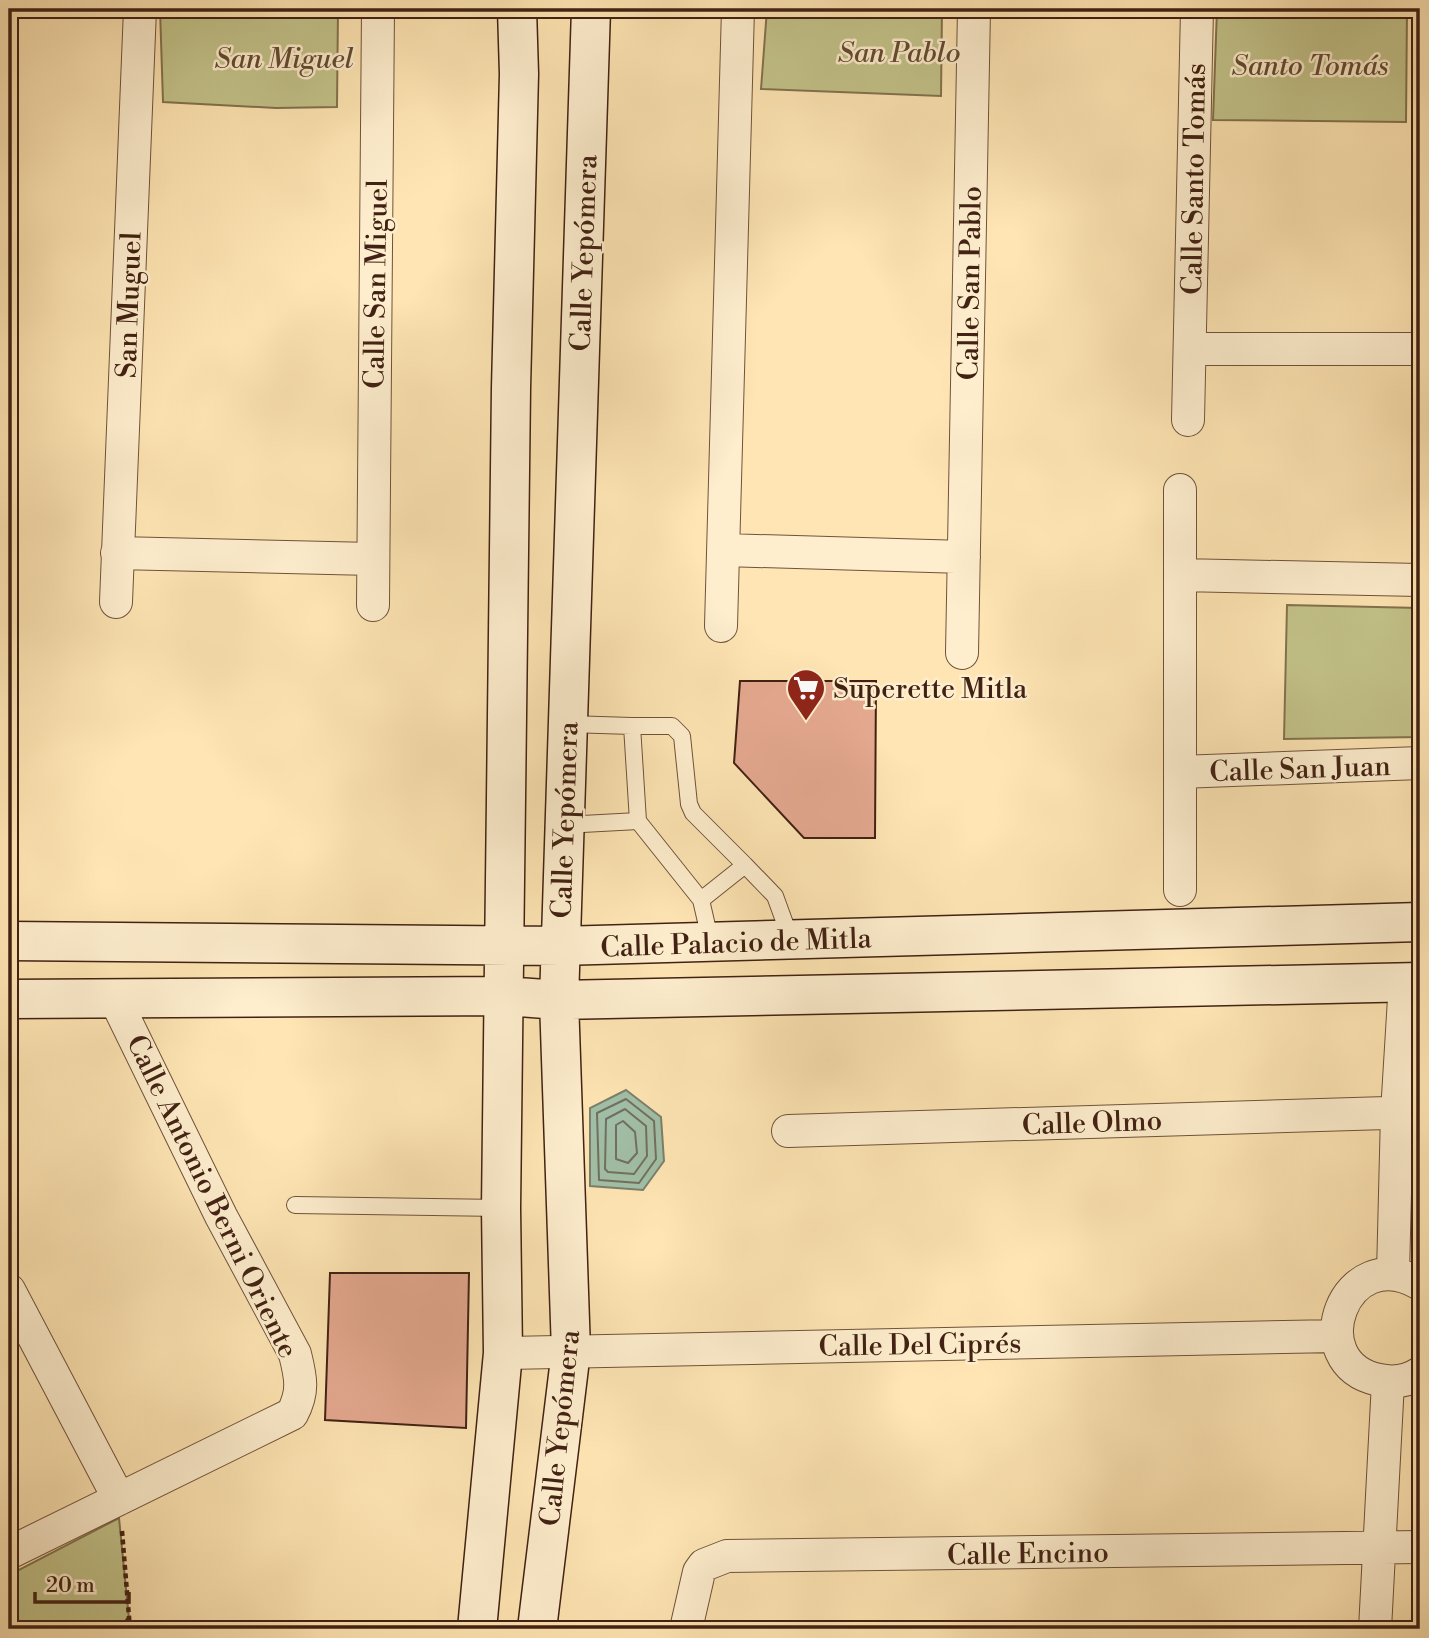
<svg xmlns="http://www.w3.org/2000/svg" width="1429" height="1638" viewBox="0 0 1429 1638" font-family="'Libre Bodoni',serif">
<rect width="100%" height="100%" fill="#fee5b3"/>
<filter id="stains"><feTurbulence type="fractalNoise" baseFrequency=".00286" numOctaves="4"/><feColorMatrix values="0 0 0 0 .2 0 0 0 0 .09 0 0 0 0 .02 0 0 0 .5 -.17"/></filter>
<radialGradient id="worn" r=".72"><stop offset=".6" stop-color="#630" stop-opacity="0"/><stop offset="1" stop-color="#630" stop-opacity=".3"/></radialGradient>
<!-- green -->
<path fill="#c3c38a" stroke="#82724e" stroke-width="2" d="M160,9H338L337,107L276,108L163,102Z
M767,9H942L941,96L761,89Z
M1217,9H1407L1406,122L1213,120Z
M1287,605L1420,608V737L1284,739Z
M119,1518L130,1629H9V1575Z"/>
<!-- water -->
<path fill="#a1c0a8" stroke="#7b806c" stroke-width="2" d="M626,1090L661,1117L664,1161L643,1190L590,1186V1108Z"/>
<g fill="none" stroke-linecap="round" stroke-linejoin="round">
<!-- shore -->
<path stroke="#71705e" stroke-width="2" d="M626,1099L654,1121L656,1159L639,1183L599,1180L597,1113Z
M625,1109L646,1126L647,1156L634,1174L608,1172L605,1169L606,1119Z
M623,1121L635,1132L637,1153L628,1163L616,1159V1125Z"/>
</g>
<!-- building -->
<path fill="#e4a88f" stroke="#412113" stroke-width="2" d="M740,681H876L875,838H804L734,763Z
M330,1273H469L466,1428L325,1420Z"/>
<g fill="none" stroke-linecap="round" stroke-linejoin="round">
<defs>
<path id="service" d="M568,724L632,726
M638,821L632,726H672L682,736L689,804L693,813L745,865L701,900
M564,825L638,821L701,900L711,943
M745,865L775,896L791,940
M295,1205L501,1208"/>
<path id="minor" d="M1190,349H1420
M1188,420L1197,9
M1180,490V890
M724,550L964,557
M117,553L372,559
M1180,575L1420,580
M116,602L140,9
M373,605L378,9
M721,626L738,9
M962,653L974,9
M1180,772L1420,763
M788,1131L1420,1112
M1393,1274L1397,1113L1405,982
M1420,1284C1345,1239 1299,1363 1379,1380C1393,1383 1408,1381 1420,1373
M9,1290L119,1499
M503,1353L1337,1336
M9,1553L292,1414C304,1392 301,1378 295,1354L221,1216L115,999
M686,1629L699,1572L704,1565L727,1556L1420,1547
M1375,1629L1388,1382"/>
<path id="secondary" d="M9,941L560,946L1420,922
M9,999L504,996L559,1000L1420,982
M477,1629L503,1353L501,1208L511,388L519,74L517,9
M537,1629L571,1351L559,1000L591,9"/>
</defs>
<!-- service casing -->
<use href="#service" stroke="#70523b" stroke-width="18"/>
<!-- minor casing -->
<use href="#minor" stroke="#70523b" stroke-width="34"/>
<!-- secondary casing -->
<use href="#secondary" stroke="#412113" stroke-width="41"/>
<!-- path -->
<path stroke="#412113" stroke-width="4.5" stroke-dasharray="5 3.5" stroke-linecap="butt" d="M122,1531L130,1629
M122,1629L129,1618"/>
<!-- service -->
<use href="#service" stroke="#feeece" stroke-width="16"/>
<!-- minor -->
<use href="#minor" stroke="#feeece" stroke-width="32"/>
<!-- secondary -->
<use href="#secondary" stroke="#feeece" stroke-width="38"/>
</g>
<!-- icons -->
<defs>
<symbol id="supermarket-pin" viewBox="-11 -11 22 30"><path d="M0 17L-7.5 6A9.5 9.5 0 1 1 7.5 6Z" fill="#8f2418" stroke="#feeece"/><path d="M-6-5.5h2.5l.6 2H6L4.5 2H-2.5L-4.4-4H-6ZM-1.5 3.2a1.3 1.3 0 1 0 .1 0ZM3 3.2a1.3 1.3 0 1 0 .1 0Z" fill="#fff"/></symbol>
</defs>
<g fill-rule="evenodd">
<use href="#supermarket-pin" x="784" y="666" width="44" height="60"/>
</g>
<g text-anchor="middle" stroke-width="5" stroke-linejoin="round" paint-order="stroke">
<!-- park labels -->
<g font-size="28" font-style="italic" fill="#624a31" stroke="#feeece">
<text x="899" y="62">San Pablo</text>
<text x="284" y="68">San Miguel</text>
<text x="1310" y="75">Santo Tomás</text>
</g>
<!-- street labels -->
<g font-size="28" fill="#412113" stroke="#feeece">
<text transform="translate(1193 179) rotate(-89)" y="10">Calle Santo Tomás</text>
<text transform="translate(583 253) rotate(-88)" y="10">Calle Yepómera</text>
<text transform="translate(969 283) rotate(-89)" y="10">Calle San Pablo</text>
<text transform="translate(375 284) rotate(-89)" y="10">Calle San Miguel</text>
<text transform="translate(128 305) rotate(-88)" y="10">San Muguel</text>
<text transform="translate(1300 768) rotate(-2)" y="10">Calle San Juan</text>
<text transform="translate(564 820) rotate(-88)" y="10">Calle Yepómera</text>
<text transform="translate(736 942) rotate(-2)" y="10">Calle Palacio de Mitla</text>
<text transform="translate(1092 1122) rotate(-2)" y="10">Calle Olmo</text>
<text transform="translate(213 1196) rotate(64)" y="10">Calle Antonio Berni Oriente</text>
<text transform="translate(920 1344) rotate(-1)" y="10">Calle Del Ciprés</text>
<text transform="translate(559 1428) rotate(-84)" y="10">Calle Yepómera</text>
<text transform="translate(1028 1553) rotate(-1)" y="10">Calle Encino</text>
</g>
<!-- poi labels -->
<g font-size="28" fill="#412113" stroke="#feeece" text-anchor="start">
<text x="833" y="698">Superette Mitla</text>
</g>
</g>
<!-- margin -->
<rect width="1429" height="1638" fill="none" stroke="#fee5b3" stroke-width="35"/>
<rect x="10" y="10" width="1408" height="1617" fill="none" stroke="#412113" stroke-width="3.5"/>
<rect x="18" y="18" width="1394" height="1603" fill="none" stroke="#412113" stroke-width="2"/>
<!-- scale -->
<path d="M35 1592v10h94v-10" fill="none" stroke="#412113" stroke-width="3.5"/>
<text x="46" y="1592" font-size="21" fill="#412113" stroke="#feeece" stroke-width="5" paint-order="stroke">20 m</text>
<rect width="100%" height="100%" filter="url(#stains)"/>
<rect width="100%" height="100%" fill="url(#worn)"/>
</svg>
